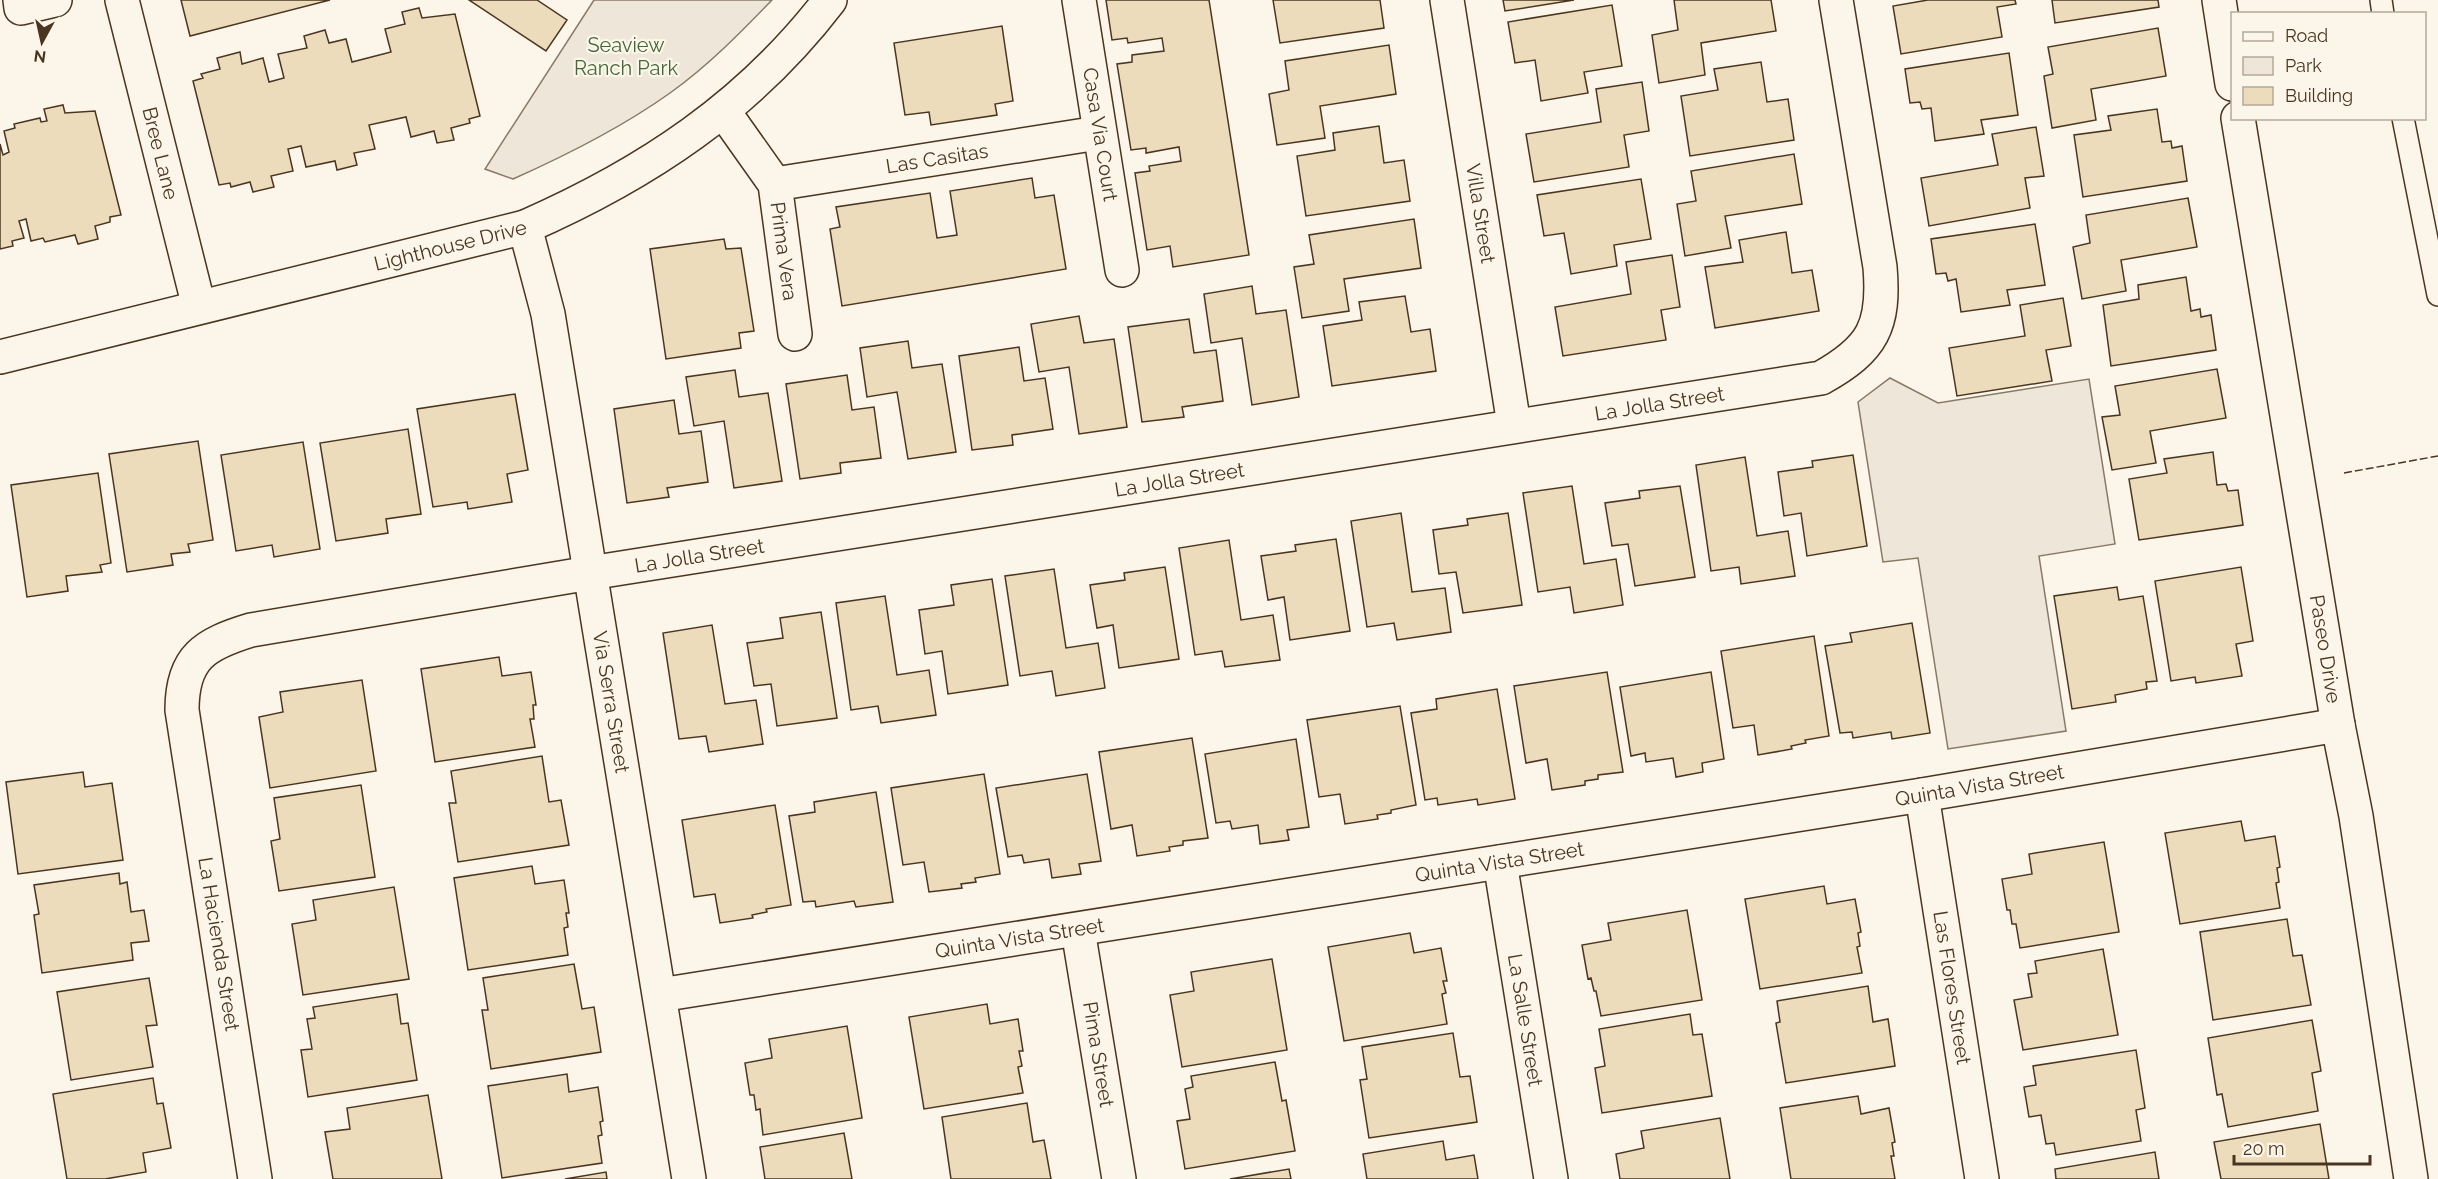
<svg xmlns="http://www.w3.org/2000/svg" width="2438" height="1179" viewBox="0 0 2438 1179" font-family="Raleway,sans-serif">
<rect width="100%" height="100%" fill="#fbf6e9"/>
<!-- green -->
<path fill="#ede6d9" stroke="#887966" stroke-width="1.5" d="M594,0H772C740,33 708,66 670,93C621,128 567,155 513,179L485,169Z
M1890,378L1938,403L2089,379L2115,544L2039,556L2066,731L1948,749L1918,558L1883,562L1858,402Z"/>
<!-- building -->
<path fill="#ecdcbc" stroke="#4a3520" stroke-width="1.5" d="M181,0H330L190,36Z
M469,0H537L567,20L546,51Z
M1106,0H1209L1249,255L1173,267L1170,246L1147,250L1135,173L1150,171L1149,166L1181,161L1179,147L1146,153V148L1131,150L1117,64L1132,62V55L1164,51L1162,38L1128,43L1127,38L1112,40Z
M1273,0H1380L1384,28L1280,43Z
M1503,0H1574L1505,11Z
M1674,0H1771L1776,31L1701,43L1705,75L1659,83L1652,35L1678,30Z
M1928,0H2015L2016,4L1997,7L2002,37L1901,54L1893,6Z
M2052,0H2158L2159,7L2055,23Z
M1612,5L1622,66L1584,72L1588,93L1541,101L1535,60L1515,63L1508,22Z
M419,8L422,18L455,14L480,116L469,119L470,123L451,128L454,140L437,143L434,131L411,137L406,117L369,125L375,149L354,153L357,165L337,170L335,161L306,167L301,146L288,149L293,171L271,176L274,187L253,192L250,182L231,187L230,183L219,185L193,81L203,78L201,74L220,69L217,58L240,52L242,64L263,58L269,82L284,78L278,54L307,48L304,36L325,30L329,43L346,39L352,62L391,52L385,29L405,24L402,12Z
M1002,26L1013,101L995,104L997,115L931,125L929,112L905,115L894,43Z
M2158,28L2166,76L2091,89L2096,120L2052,128L2044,76L2053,74L2048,47Z
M1389,45L1396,94L1320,106L1325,138L1277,145L1269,94L1289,90L1285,61Z
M2009,53L2018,115L1981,120L1984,134L1935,141L1931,108L1922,109L1920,102L1910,103L1905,69Z
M1761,62L1767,102L1788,99L1794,140L1690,156L1681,96L1718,90L1714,69Z
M1642,82L1649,131L1624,135L1629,167L1534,182L1526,134L1601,122L1596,89Z
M63,105L65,113L95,111L121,215L110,217V222L95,226L98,239L78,244L75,235L45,242L43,238L31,241L26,219L19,221L24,238L12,241L13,246L0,249V144L3,155L9,152L4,131L15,128L14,124L40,118L41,122L47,121L44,109Z
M2157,109L2162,142L2171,141L2172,148L2182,146L2187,181L2083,197L2074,135L2111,130L2108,116Z
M1379,126L1384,163L1404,160L1410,201L1306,216L1297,156L1335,150L1333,133Z
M2036,127L2044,176L2025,178L2030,208L1929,226L1921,178L1998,165L1992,134Z
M1794,154L1802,204L1725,216L1731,248L1685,256L1677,204L1696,201L1691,171Z
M1032,178L1035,198L1054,195L1066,269L842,306L830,229L840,227L836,207L930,193L937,238L957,235L950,191Z
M1641,179L1651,239L1614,245L1617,266L1571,274L1564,233L1544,236L1537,195Z
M2188,198L2197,247L2121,260L2126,291L2082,299L2073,247L2090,243L2086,215Z
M1414,219L1421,268L1344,279L1349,311L1302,318L1294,267L1314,264L1309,235Z
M2035,224L2045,285L2007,290L2010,305L1961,312L1956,279L1948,281L1946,273L1936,274L1931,239Z
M1786,232L1792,273L1812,270L1819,311L1715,328L1705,267L1743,262L1739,240Z
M724,239L726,249L741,248L754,331L739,333L741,348L666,359L650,249Z
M1672,255L1680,307L1661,310L1666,340L1563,356L1555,307L1631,294L1626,262Z
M2186,277L2191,311L2200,309L2201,317L2211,315L2216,350L2111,366L2103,305L2139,299L2138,285Z
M1252,286L1256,314L1286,310L1299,397L1252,405L1242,338L1211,343L1204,294Z
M1405,296L1411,332L1430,329L1436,371L1332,386L1323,326L1362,320L1359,302Z
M2063,298L2071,346L2046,350L2052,381L1957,396L1949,348L2025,336L2020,305Z
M1079,316L1084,343L1114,339L1127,427L1079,434L1069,367L1039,372L1031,324Z
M1189,319L1194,353L1216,350L1223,401L1182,407L1184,417L1142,422L1128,327Z
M908,341L912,368L942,364L956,452L908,459L897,392L867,397L860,348Z
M1019,347L1024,381L1045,378L1053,429L1012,435L1013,445L972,450L959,356Z
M2217,369L2226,418L2150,431L2156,463L2112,470L2102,417L2120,415L2115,386Z
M735,370L739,397L768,393L782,481L734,488L724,421L694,426L686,377Z
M847,375L852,410L874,407L881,458L840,463L841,473L800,479L786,384Z
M515,394L528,470L507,474L512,502L468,509L467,502L433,507L417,409Z
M674,400L679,434L701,431L708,482L667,488L669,497L627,503L614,409Z
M408,429L421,514L386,519L388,533L336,541L320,443Z
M198,441L213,540L188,544L190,552L171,554L173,565L127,572L109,454Z
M303,442L320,549L274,557L272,545L236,551L221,455Z
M2213,452L2217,485L2226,484L2228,491L2238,490L2243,525L2139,540L2129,479L2167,473L2164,459Z
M1853,455L1867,546L1807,556L1801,513L1784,516L1778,472L1813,467L1812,461Z
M1745,457L1757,536L1788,531L1795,576L1741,584L1739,567L1711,571L1696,465Z
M98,473L111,563L100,565L102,572L66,576L68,591L27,597L11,485Z
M1572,486L1584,564L1616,559L1623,605L1574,613L1570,587L1538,592L1523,493Z
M1680,486L1695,577L1635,586L1628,544L1612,546L1605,503L1640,498L1639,491Z
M1401,513L1412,592L1445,588L1451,632L1397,640L1394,623L1367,627L1351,521Z
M1508,513L1522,605L1463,613L1456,572L1439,574L1433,530L1468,525L1467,519Z
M1336,539L1350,631L1290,640L1284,597L1268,600L1261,556L1296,551L1295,545Z
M1229,540L1241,620L1273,615L1280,660L1225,667L1222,651L1195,655L1179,548Z
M1165,567L1179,659L1119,668L1113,625L1097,628L1090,585L1125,580L1124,573Z
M2241,567L2253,641L2236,644L2242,676L2196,683L2195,677L2171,681L2155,581Z
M1054,569L1066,648L1098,643L1105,688L1056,696L1052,671L1020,676L1005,576Z
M992,579L1008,685L948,694L942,651L925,654L919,610L954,605L951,585Z
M2117,587L2119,600L2143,596L2157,681L2146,682L2147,689L2115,695L2116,702L2072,709L2054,596Z
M885,596L897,675L929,670L936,715L881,723L878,706L851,710L836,603Z
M821,612L837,718L777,726L771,684L754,686L747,643L783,638L780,618Z
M1912,623L1930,733L1892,739L1891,732L1853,738L1852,732L1840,733L1825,646L1852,642L1850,633Z
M712,625L725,704L756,700L763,744L709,752L706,736L679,739L663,633Z
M1814,636L1829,736L1805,740L1806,743L1791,746L1792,749L1758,755L1754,725L1733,728L1721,651Z
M499,657L502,676L531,672L536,705H533L534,719H530L535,747L435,762L421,669Z
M1607,672L1623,772L1598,775V779L1585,781V785L1552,790L1547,759L1526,763L1514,686Z
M1711,672L1724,759L1702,763L1703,772L1676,777L1673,758L1646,762L1645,753L1631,756L1620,687Z
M362,680L376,771L270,788L259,717L283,712L280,692Z
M1497,689L1515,799L1478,805L1477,799L1438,805L1437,798L1425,800L1411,713L1437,709L1436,699Z
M1400,706L1416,805L1391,810V813L1377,815L1378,819L1345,824L1340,794L1319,797L1307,720Z
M1192,738L1208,838L1183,841V845L1169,847L1170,851L1137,856L1132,825L1111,829L1099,752Z
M1296,739L1309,827L1287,830L1289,840L1260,844L1258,825L1232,829L1230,821L1216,823L1205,754Z
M542,756L549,802L561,800L569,845L458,862L449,803H456L451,771Z
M83,772L85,787L112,783L123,860L18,874L6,782Z
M984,774L1000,874L975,878L976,882L961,884L962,888L929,892L924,862L903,865L891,788Z
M1087,774L1101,861L1079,864L1081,874L1052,878L1049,859L1024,863L1022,855L1008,857L996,788Z
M361,785L375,877L279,891L271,841L280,839L274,798Z
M876,792L893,902L856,907L854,901L816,907L815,901L803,902L789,816L815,812L814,802Z
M775,805L791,905L766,909L767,912L752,915L753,918L720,923L715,894L694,897L682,820Z
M2241,821L2245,841L2275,836L2280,867L2277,868L2279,882L2276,883L2280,908L2180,924L2165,833Z
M2104,842L2119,932L2020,948L2016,924H2012L2010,910H2007L2002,879L2032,874L2029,854Z
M532,866L535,884L564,880L569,913H566L568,927L564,928L568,955L468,970L454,878Z
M119,873L120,884L127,882L131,912L144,910L149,941L131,943L133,960L42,973L34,915L39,914L34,885Z
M1824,886L1827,904L1855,899L1861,932L1858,933L1860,946L1857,947L1862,973L1760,989L1745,899Z
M394,887L409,979L303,995L292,924L316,920L313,900Z
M1687,910L1702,1000L1601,1016L1596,991H1594L1591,978L1588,979L1582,945L1611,940L1608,923Z
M2287,919L2293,956L2302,955L2311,1005L2213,1020L2200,932Z
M1410,933L1414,953L1441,948L1447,981H1443L1446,993L1442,994L1447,1024L1344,1041L1328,947Z
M2103,949L2118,1035L2023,1050L2014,1000L2032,997L2028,974L2037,973L2035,961Z
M1272,959L1287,1050L1182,1067L1170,995L1194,991L1191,972Z
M574,964L582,1009L594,1007L601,1052L491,1069L482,1010H488L483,978Z
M149,978L157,1025L146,1026L153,1067L71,1080L57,992Z
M1868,986L1873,1022L1888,1019L1895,1066L1786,1083L1776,1023L1780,1022L1777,1001Z
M397,994L401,1024L408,1023L417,1080L308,1097L301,1050L312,1049L307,1019L315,1018L313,1007Z
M987,1004L990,1024L1018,1019L1023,1051H1019L1022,1066L1018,1067L1023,1093L924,1109L909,1017Z
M1690,1014L1693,1035L1702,1034L1712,1096L1602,1113L1595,1068L1605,1066L1599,1029Z
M2312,1020L2321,1071L2312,1073L2318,1111L2228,1127L2222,1094L2217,1095L2208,1038Z
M847,1026L862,1118L763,1135L760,1109L756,1110L754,1095H750L745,1063L772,1058L769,1039Z
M1453,1033L1460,1077L1470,1076L1477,1122L1369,1138L1360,1080L1367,1079L1362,1047Z
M2136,1050L2145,1108L2136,1110L2141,1141L2056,1155L2054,1143L2046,1144L2041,1115L2029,1117L2024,1087L2036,1085L2033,1066Z
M1275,1062L1282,1101L1286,1100L1295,1151L1185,1169L1177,1121L1190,1119L1185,1089L1193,1087L1191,1076Z
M567,1074L569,1092L598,1087L603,1121L600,1122L602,1135L598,1136L602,1163L502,1178L488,1086Z
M153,1078L157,1104L163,1103L171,1148L143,1153L146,1172L105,1179H67L53,1094Z
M428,1095L442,1179H333L325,1132L350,1129L347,1108Z
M1858,1096L1861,1114L1889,1108L1895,1142L1892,1143L1894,1156H1891L1895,1179H1791L1780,1108Z
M1027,1103L1033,1142L1044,1140L1051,1179H951L942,1117Z
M1720,1118L1730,1179H1620L1616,1154L1644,1148L1641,1131Z
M2320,1124L2329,1179H2221L2214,1142Z
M844,1133L852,1179H765L760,1147Z
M1443,1141L1446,1160L1474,1155L1478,1179H1367L1363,1154Z
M2155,1152L2159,1179H2056L2055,1169Z
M1289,1169L1291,1179H1230Z
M606,1172L607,1179H565Z"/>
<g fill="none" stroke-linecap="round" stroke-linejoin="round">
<defs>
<path id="lane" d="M2381,0L2383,14
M2403,118L2438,295"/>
<g id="street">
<path d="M20,0L21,8L55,0"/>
<path id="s1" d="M122,0L199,307"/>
<path id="s2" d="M1079,0L1122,270"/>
<path id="s3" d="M1447,0L1514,425"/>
<path d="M2219,0L2232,84"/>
<path id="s4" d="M724,112L775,184L795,334"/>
<path id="s5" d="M2238,118L2338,725L2356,816L2411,1179"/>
<path id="s6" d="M775,184L1098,133"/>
<path id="s7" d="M525,227L548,314L689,1179"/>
<path id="s8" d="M0,357L525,227C646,174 749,106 830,0"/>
<path id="s9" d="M1922,795L1982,1179"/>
<path id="s10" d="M1500,862L1551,1179"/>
<path id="s11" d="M1078,930L1119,1179"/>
<path id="s12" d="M660,995L1922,795L2338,725"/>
<path id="s13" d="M255,1179L182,710C182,657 205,644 251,630L590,573L1821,378C1873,349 1885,326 1880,267L1836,0"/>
</g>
</defs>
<!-- lane casing -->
<use href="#lane" stroke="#4a3520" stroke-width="24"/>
<!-- street casing -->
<use href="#street" stroke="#4a3520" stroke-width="36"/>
<!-- lane -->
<use href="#lane" stroke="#fbf6e9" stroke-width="21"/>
<!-- street -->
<use href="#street" stroke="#fbf6e9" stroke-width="33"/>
<!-- fence -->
<path stroke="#4a3520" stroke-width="1.5" stroke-dasharray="8 3" stroke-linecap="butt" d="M2344,473L2438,456"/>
</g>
<g text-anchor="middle" stroke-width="4.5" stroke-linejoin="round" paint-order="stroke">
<!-- park labels -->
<g font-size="20" fill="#436837" stroke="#fbf6e9">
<text x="626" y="52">Seaview<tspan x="626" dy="23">Ranch Park</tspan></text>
</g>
<!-- street labels -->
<g font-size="20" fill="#4a3520" stroke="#fbf6e9">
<text dy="7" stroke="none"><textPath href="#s2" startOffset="136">Casa Via Court</textPath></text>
<text dy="7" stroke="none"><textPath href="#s1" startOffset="158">Bree Lane</textPath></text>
<text dy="7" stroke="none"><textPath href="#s6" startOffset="164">Las Casitas</textPath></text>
<text dy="7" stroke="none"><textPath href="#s3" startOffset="216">Villa Street</textPath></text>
<text dy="7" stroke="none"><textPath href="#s8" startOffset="464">Lighthouse Drive</textPath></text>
<text dy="7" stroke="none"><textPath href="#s4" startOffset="156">Prima Vera</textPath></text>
<text dy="7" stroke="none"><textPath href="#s13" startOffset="2018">La Jolla Street</textPath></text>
<text dy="7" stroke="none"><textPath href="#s13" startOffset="1532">La Jolla Street</textPath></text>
<text dy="7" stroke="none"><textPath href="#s13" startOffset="1046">La Jolla Street</textPath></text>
<text dy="7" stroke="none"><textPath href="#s5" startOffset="538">Paseo Drive</textPath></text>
<text dy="7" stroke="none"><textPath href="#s7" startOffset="483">Via Serra Street</textPath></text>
<text dy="7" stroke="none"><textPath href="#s12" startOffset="1336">Quinta Vista Street</textPath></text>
<text dy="7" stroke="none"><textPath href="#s12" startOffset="850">Quinta Vista Street</textPath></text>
<text dy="7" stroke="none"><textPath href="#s12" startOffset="364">Quinta Vista Street</textPath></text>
<text transform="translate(219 944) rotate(81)" y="7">La Hacienda Street</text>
<text dy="7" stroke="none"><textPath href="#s9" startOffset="195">Las Flores Street</textPath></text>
<text dy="7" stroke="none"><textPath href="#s10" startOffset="160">La Salle Street</textPath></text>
<text dy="7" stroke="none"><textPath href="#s11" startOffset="126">Pima Street</textPath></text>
</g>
</g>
<!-- legend -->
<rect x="2231" y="12" width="195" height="108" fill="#fbf6e9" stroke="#b4a999" stroke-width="1.5"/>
<rect x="2243" y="32" width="30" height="9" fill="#fbf6e9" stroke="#b4a999" stroke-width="1.5"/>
<text x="2285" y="42" font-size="18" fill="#4a3520">Road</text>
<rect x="2243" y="57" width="30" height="18" fill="#ede6d9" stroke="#b4a999" stroke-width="1.5"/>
<text x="2285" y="72" font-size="18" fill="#4a3520">Park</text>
<rect x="2243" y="87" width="30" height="18" fill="#ecdcbc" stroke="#b4a999" stroke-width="1.5"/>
<text x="2285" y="102" font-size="18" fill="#4a3520">Building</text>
<!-- north arrow -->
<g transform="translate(42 42) rotate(188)" stroke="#fbf6e9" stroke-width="4.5" paint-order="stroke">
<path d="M0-4.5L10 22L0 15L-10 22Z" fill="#4a3520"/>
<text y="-9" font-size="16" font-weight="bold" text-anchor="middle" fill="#4a3520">N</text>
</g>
<!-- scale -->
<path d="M2234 1155v9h136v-9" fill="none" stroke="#4a3520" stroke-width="3"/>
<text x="2243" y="1155" font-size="18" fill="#4a3520" stroke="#fbf6e9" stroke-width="4.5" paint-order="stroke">20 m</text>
</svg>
